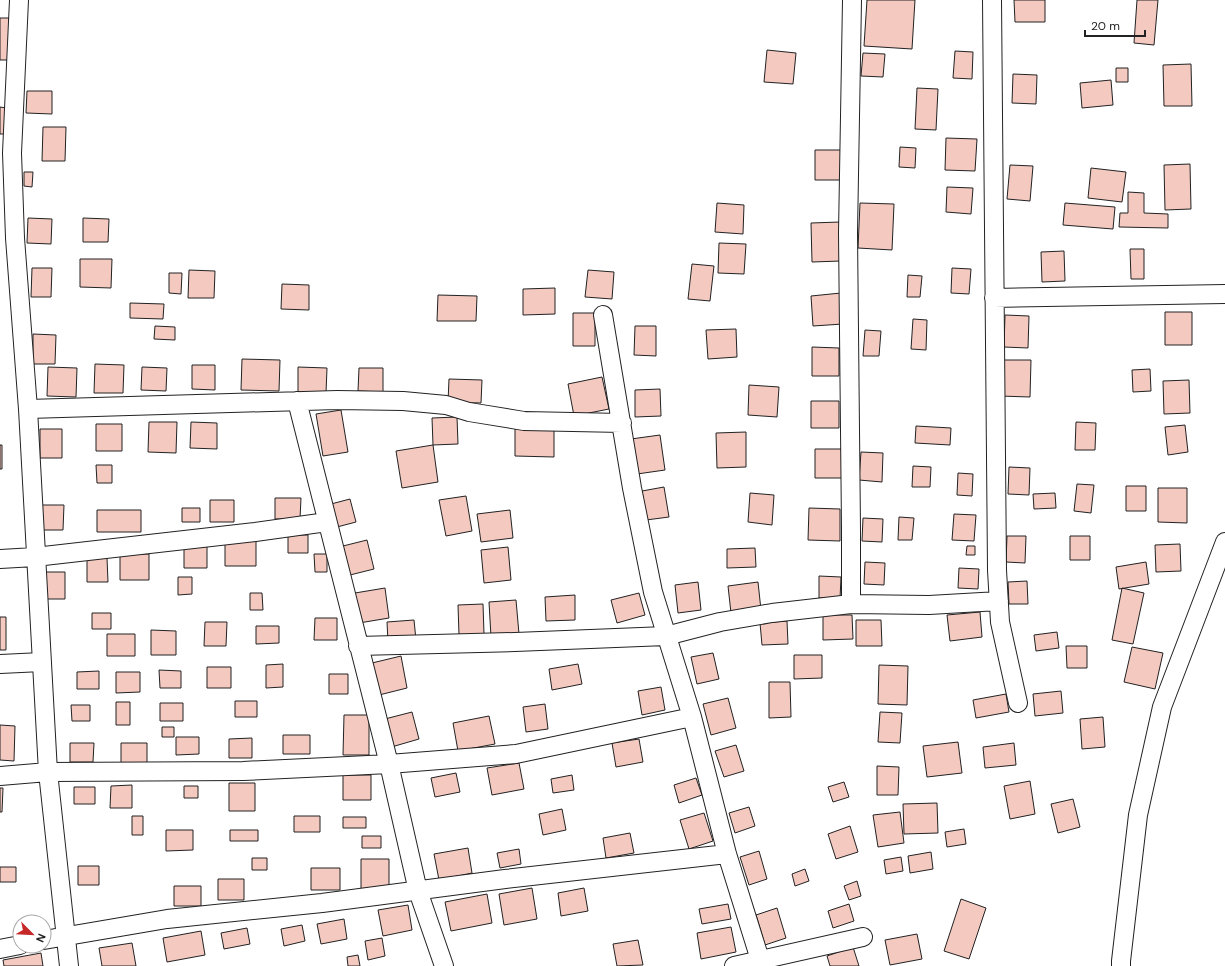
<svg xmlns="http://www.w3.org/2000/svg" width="1225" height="966" viewBox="0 0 1225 966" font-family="'DM Sans',sans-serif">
<rect width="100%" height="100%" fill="#fff"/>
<!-- building -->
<path fill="#f3c9c0" stroke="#222" d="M867,0H915L912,49L864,46Z
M1014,0H1045V22H1015Z
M1137,0H1158L1154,45L1134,43Z
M0,18H9L8,60H0Z
M767,50L796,53L793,84L764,82Z
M955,51L973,52L972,79L953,78Z
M863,53L885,54L883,77L861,76Z
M1191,64L1192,106H1164L1163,65Z
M1116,68H1128V82H1116Z
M1013,74L1037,75L1036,104L1012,103Z
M1111,80L1113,105L1082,108L1080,83Z
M917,88L938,89L936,130L915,129Z
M27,91H52V114L26,113Z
M0,107L6,108L5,134H0Z
M43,127H66L65,161H42Z
M946,138L977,139L975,171L945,170Z
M900,147L916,148L915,168L899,167Z
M815,150H843V180H815Z
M1190,164L1191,209L1165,210L1164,165Z
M1010,165L1033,166L1030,201L1007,199Z
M1091,168L1126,172L1122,202L1088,198Z
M24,172H33L32,187L24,186Z
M947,187L973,188L971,214L946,212Z
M1128,192L1144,193V213L1168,214V228L1119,227L1120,213H1128Z
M717,203L744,205L743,234L715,232Z
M860,203L894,204L892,250L858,248Z
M1065,203L1115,207L1113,229L1063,225Z
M28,218L52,219L51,244L27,243Z
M83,218L109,219L108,242H83Z
M840,222L841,261L812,262L811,223Z
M719,243L746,244L744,274L718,273Z
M1130,249H1144V279H1131Z
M1064,251L1065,281L1042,282L1041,252Z
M80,259H112L111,288L80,287Z
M692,264L714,266L710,301L688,299Z
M32,268H52L51,297H31Z
M952,268L971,269L969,294L951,293Z
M189,270L215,271L214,298H188Z
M588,270L614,272L612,299L585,297Z
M169,273H182L181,294L169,293Z
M908,275L922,276L920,297H907Z
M282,284L309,285V310L281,309Z
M555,288V314L523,315V289Z
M841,293L843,324L813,326L811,296Z
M438,295L477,296L476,321H437Z
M130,303L164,304L163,319L130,318Z
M1165,312H1192V345H1165Z
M573,313H595V346H573Z
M1005,315L1029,316L1028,348L1004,347Z
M913,319L927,320L926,350L911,349Z
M155,326L175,327V340L154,339Z
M635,326H656V356L634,355Z
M736,329L737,357L708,359L706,330Z
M865,330L881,331L879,356H863Z
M33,334L56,335L55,364H33Z
M812,347L839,348V376H812Z
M242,359L280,360L279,391L241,390Z
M999,360H1031L1030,397L999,396Z
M95,364L124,365L123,393H94Z
M192,365H215V390L192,389Z
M48,367L77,368L76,397L47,396Z
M142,367L167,368L166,391L141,390Z
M298,367L327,368L326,393L298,392Z
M359,368H383V392L358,391Z
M1150,369L1151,391L1133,392L1132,370Z
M602,377L609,409L574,416L568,384Z
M449,379L482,380L481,403L448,402Z
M1189,380L1190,413L1164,414L1163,381Z
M749,385L779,387L777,417L748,415Z
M660,389L661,416L635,417V390Z
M811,401H839V428H811Z
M341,410L348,452L323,456L316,414Z
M457,417L458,444L433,445L432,418Z
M149,422H177L176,453L148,452Z
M191,422L217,423V449L190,448Z
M1076,422L1096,423L1095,450H1075Z
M96,424H122V451H96Z
M1185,425L1188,452L1168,455L1165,427Z
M916,426L951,428L950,445L915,443Z
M515,427L554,428V457L515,456Z
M40,429H62V458H40Z
M746,432V467L717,468L716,433Z
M660,435L665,470L637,474L631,439Z
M0,445H2V469H0Z
M433,445L438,482L402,488L396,451Z
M815,449H843V478H815Z
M861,452L883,453L882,482L859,480Z
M96,465H112V483H97Z
M913,466L931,467L930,487H912Z
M1009,467L1030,468L1029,495L1008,494Z
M958,473L973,474L972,496L957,495Z
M1077,484L1094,485L1091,513L1074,511Z
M1126,486H1146V511H1126Z
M664,487L669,517L646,520L642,491Z
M1158,488H1187V523L1158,522Z
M750,493L774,495L772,525L748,522Z
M1055,493L1056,508L1034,509L1033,494Z
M466,496L472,531L446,536L439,500Z
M275,498H301L300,519H275Z
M350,499L356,522L337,527L331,504Z
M210,500H234V522H210Z
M39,505H64L63,530H39Z
M182,508H200V522H182Z
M809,508L840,509V541L808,540Z
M97,510H141V532H97Z
M510,510L513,538L481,542L477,514Z
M954,514L976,515L974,541L952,540Z
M899,517L914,518L912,540H898Z
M863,518L883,519L882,542L862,541Z
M288,535H308V553H288Z
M1007,536H1026L1025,563L1006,562Z
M1070,536H1090V560H1070Z
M225,540H256V566H225Z
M367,540L374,569L350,575L343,546Z
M184,544H207V568H184Z
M1180,544L1181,571L1156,572L1155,545Z
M967,546H975V555H966Z
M508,547L511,580L484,583L481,550Z
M755,548L756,567L727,568V549Z
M120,554H149V580H120Z
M314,554H327V572H315Z
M87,558H107L108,582H87Z
M865,562L885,563L884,585L864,584Z
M1146,562L1149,584L1119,589L1116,567Z
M959,568L979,569L978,589L958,588Z
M45,572H65V599H45Z
M819,576L841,577L840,599L819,598Z
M178,577H192V594L178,595Z
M1027,581L1028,604H1009L1008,582Z
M698,582L701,610L678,613L675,585Z
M758,582L761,610L731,613L728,586Z
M385,588L389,618L359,623L355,593Z
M1122,588L1144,593L1133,644L1112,640Z
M250,593H262L263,610H250Z
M639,593L645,615L617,623L611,600Z
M575,595V620L546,621L545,597Z
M516,600L519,634L491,637L489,602Z
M483,604L484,634L459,635L458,605Z
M980,612L982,637L950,641L947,615Z
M92,613H111V629H92Z
M823,615H852L853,639L823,640Z
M0,617H6V650H0Z
M315,618H337V640H314Z
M414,620L416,640L388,642L387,622Z
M856,620H881L882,646H856Z
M787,621L788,644L762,645L760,623Z
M205,622H227L226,646H204Z
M256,626H279V643L256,644Z
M151,630L176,631V655H151Z
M1057,632L1059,648L1036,651L1034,635Z
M107,634H135V656H107Z
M1066,646H1087V668H1067Z
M1132,647L1163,653L1155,689L1124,682Z
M713,653L719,679L697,684L691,657Z
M794,655H822V678L794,679Z
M401,656L407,688L379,695L372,663Z
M283,664V687L266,688V665Z
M578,664L582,684L552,690L549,669Z
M879,665L908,666L907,705L878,704Z
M207,667H231V688H207Z
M159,670L181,671V688H160Z
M99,671V689H77V672Z
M116,672H140V692L116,693Z
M329,674H348V694H329Z
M769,682H790L791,717L769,718Z
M661,687L665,710L642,715L638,691Z
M1061,691L1063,713L1035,716L1033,694Z
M1006,694L1009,712L976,718L973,700Z
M728,698L736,728L711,735L703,704Z
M235,701H257V717H235Z
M116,702H130V725H116Z
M160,703H183V721H160Z
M545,704L548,729L526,732L523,707Z
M71,705H90V721H72Z
M412,712L419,739L388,748L381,720Z
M880,712L902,713L900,743L878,742Z
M344,715H369V755H343Z
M489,716L495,744L458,751L453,723Z
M1103,717L1105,747L1082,749L1080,719Z
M0,725L15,726L14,761L0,760Z
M162,727H174V737H162Z
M283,735H310V754H283Z
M176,737H199V754L176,755Z
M252,738V758H229V739Z
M639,739L643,762L616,767L612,743Z
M958,742L962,773L927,777L923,746Z
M70,743H94L93,762H70Z
M121,743H147V768L121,767Z
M1014,743L1016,765L985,768L983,747Z
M736,745L744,771L724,777L715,751Z
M519,763L524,789L492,795L487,768Z
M877,766L899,767L898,795H877Z
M456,773L460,792L435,797L431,778Z
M343,775H371V800H343Z
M572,775L574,790L553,793L551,779Z
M696,778L702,795L679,803L674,785Z
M1030,781L1035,814L1010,819L1004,786Z
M844,782L849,797L833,802L828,787Z
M229,783H255V811H229Z
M132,785V808H110L111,786Z
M184,786H198V798H184Z
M74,787H95V804H74Z
M0,788H3L2,812H0Z
M1073,799L1080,827L1058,833L1051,804Z
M937,803L938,833L904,834L903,804Z
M749,807L755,826L735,833L729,813Z
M562,809L566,830L543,835L539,814Z
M900,812L904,843L878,847L873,815Z
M704,813L713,841L689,849L680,820Z
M132,816H143V835H132Z
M294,816H320V832H294Z
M343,817H366V828H343Z
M850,826L858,852L836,859L828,834Z
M964,829L966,844L947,847L945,832Z
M166,830H193V850L166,851Z
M230,830H258V841H230Z
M630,833L634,853L606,858L603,838Z
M362,836H381V848H362Z
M468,848L472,873L439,880L434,854Z
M519,849L521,864L500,868L497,853Z
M759,851L767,879L749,885L740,857Z
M931,852L933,869L910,873L908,856Z
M901,857L903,871L886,874L884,860Z
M252,858H267V870H252Z
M361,859H389V890H361Z
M78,866H99V885H78Z
M0,867H16V882H0Z
M311,868H340V890H311Z
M805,869L809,881L795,886L792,874Z
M218,879H244V900H218Z
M857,881L861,896L849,900L844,886Z
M174,886H201V906H174Z
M532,888L537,919L504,925L499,894Z
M584,888L588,911L561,916L558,893Z
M487,894L492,923L451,931L445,902Z
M961,899L986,908L969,959L944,951Z
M728,904L731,919L702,924L699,909Z
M849,904L854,921L833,928L828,911Z
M408,905L412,930L383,936L378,910Z
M777,908L786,938L765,945L756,915Z
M344,919L347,939L321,944L317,924Z
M302,925L305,941L284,946L281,929Z
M731,927L736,952L701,959L697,933Z
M247,928L250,944L224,949L221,933Z
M201,931L205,955L167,962L163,938Z
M917,934L922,959L890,965L885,940Z
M382,938L385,956L368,960L365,941Z
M638,940L643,965L617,966L613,944Z
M132,943L136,966H102L99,948Z
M853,947L859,966H830L827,956Z
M41,953L43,966H4L3,960Z
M358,955L360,966H348L347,957Z"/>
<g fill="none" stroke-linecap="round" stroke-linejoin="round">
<defs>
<path id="minor" d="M19,0L12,153L15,238L28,409L48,772L69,966
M992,0L997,570L1000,622L1018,703
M994,298L1225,294
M603,315L632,488L653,592L692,717L727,854L762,966
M297,401L389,764L418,891L444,966
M28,409L337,400L403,401L446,405L469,412L524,421L622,423
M0,559L35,557L255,532L327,522
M851,604V529L848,233L852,0
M358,646L515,642L666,636L720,622L772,613L851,604L929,605L999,601
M0,664L42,662
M0,776L48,772L243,771L389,764L516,754L692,717
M44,940L167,919L322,903L505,879L727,854
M0,949L20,945
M734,966L863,937
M1121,966V961L1138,815L1162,707L1225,542"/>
</defs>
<!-- minor casing -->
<use href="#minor" stroke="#222" stroke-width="20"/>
<!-- minor -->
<use href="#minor" stroke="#fff" stroke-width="18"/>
</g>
<!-- north arrow -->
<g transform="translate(32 934) rotate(114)"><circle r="19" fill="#ffffff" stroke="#a7a7a7"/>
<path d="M0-3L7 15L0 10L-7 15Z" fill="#c62828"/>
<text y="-6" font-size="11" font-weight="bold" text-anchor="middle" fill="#222222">N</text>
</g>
<!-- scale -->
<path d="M1085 30v6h60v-6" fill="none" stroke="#222222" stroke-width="2"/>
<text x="1091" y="30" font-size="12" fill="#222222" stroke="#ffffff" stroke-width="3" paint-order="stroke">20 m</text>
</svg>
